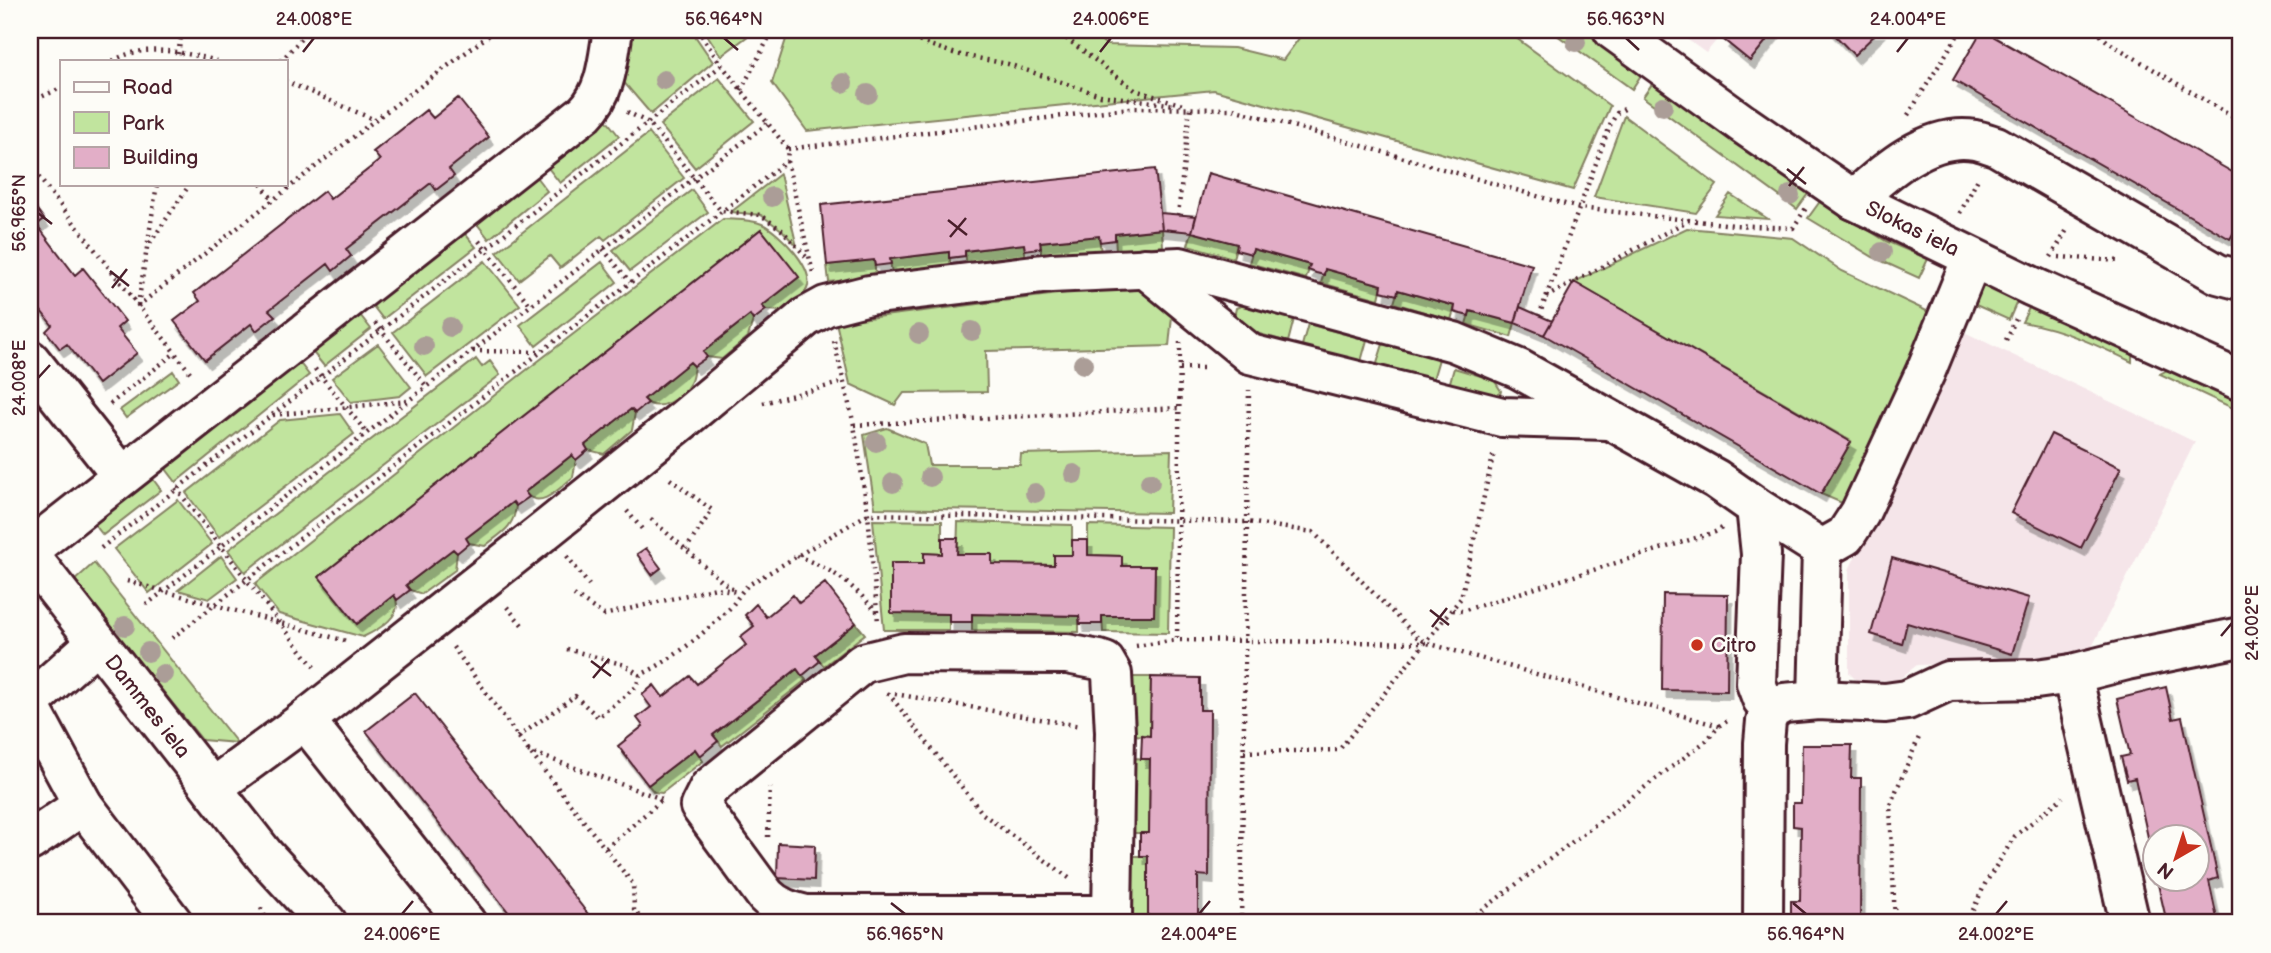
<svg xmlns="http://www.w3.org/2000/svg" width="2271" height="953" viewBox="0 0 2271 953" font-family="'Balsamiq Sans',sans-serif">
<defs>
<filter id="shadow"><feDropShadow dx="4.5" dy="8" stdDeviation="0" flood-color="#0004"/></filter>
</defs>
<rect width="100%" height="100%" fill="#fdfcf7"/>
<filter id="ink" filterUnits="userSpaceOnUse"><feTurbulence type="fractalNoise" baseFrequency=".0143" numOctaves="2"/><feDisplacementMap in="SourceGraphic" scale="14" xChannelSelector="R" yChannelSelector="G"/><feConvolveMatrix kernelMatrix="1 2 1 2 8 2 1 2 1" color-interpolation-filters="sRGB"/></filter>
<g filter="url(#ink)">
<!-- built -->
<path fill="#f5e5e9" d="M1674,30H1725L1706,53Z
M1960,330L2195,442L2091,649L2034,661L1917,665L1898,680L1857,681L1849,673V570Z"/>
<!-- green -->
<path fill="#c1e49e" stroke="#868264" stroke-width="2" d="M628,30H691L713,62L651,114L621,79Z
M704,30H756L721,56Z
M789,30H1086L1107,45L1234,48L1283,60L1305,30H1505L1610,106L1573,190L1214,90L807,131L772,83Z
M1550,30H1583L1643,72L1632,89Z
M719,78L754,121L695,168L660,125Z
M1654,81L1810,191L1797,209L1643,97Z
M1624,116L1717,185L1696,213L1594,197Z
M604,117L619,136L560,183L545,164Z
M649,133L684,178L605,240L601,236L560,268L550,256L519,280L497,252Z
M533,173L547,191L489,239L474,220Z
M780,174L797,247L783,231L761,215L731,212Z
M692,190L708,212L630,271L613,250Z
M1730,194L1768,219L1715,215Z
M1821,200L1886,241L1928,259L1919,278L1873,257L1808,218Z
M723,219C736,220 750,219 762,224C779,232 816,269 807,289C803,298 789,305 782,311L766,310L762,306L799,277L761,229L320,576L357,624L394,595C406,615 378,630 363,637L279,614L255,584L524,372Z
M1687,228L1793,238L1842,271L1931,313L1842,503L1821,494L1851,441L1574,282Z
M1162,229L1163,246L1116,251L1115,234Z
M462,230L476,247L383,319L369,301Z
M1192,232L1237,244L1233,258L1188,245Z
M1099,236L1101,253L1042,259L1040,242Z
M1024,244L1026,261L967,267L965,251Z
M1253,249L1310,265L1306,279L1249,263Z
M949,252L951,269L892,275L890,259Z
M874,260L876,277L829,282L827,265Z
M485,261L520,305L427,376L393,332Z
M602,262L617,282L536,346L520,325Z
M1325,269L1382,285L1379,299L1321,283Z
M1982,287H1990L2018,299L2009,320L1969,302L1976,291Z
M1098,289H1140L1173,306L1169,346L986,351L987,392L904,393L895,405L850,384L836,322Z
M1398,290L1455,306L1451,320L1394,303Z
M2031,304L2128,349L2132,354V362C2095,344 2062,329 2022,322Z
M1243,305L1294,319L1288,342L1239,328L1233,322L1236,308Z
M357,311L371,329L324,366L310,349Z
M1470,311L1515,323L1511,337L1466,324Z
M750,315L753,320L748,337L722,359L707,357L703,352Z
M1308,324L1367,340L1360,365L1301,349Z
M378,344L411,387L400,396L351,402L332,378Z
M1383,344L1439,359L1431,386L1375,370Z
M296,358L309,375L176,482L163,465Z
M476,359L482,367L490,361L500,375L245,572L228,550Z
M690,362L694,366C693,372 693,378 690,383C682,398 657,415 644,399Z
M1454,368L1494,380L1501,391L1499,398L1448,389Z
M2169,369L2241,402V412L2160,374Z
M173,371L179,380L126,418L120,410Z
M631,409L635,413L632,430L604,454L588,450L585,445Z
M340,414L354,434L219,537L186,493L280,420Z
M887,428L925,444L929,465H1020L1021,454L1171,450L1169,513L875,508L864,435Z
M572,455L576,460L573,477C561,487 539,512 525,492Z
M150,475L161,490L103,535L91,520Z
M178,500L212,544L149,593L114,549Z
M513,502L516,506C514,528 501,533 485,546L469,543L466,538Z
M873,520L942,521V554L924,553V563L891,564V613L949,614V630H884Z
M958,522L1072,525V555L1054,565L992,564L957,554Z
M1088,525L1170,527L1168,633L1103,632L1102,616H1154L1155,567L1122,566V556L1088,555Z
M453,549L457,553L455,570L422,594L410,590L406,585Z
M221,556L237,578L209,599L178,590Z
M94,563L237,743L202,740L74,581Z
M972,614L1079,616V632L972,630Z
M856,623L865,634L824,666L815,655Z
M797,669L806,680L722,746L713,735Z
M1132,677H1151L1150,736L1132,735Z
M695,749L703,761L662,793L654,792L648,785Z
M1132,758L1150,759L1149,833H1132Z
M1132,856H1148V923H1132Z"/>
<!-- building -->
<path fill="#e2aec7" stroke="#4a1f2b" stroke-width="2" filter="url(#shadow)" d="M1732,30H1775L1750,61L1724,40Z
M1830,30H1880L1854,55Z
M1982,30L2241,177V220L2230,239L1953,80Z
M458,98L489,137L449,169L454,176L436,190L431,183L346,249L351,256L333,271L328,264L269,310L275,316L256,331L251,324L205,360L174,321L200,301L194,293L324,191L330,199L380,160L373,152L426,110L433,118Z
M1155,169L1162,229L1115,234V240L1100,242L1099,236L1040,242L1041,248L1025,250L1024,244L965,251V256L949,258V252L890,259L891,264L875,266L874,260L827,265L821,205Z
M1208,173L1532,265L1515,323L1470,311L1469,316L1461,314L1454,312L1455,306L1398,290L1397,295L1381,291L1382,285L1325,269L1324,275L1316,273L1308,270L1310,265L1253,249L1251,254L1244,252L1236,250L1237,244L1192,232Z
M30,200L44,219L37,225L75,275L83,268L125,321L117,328L137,353L98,384L67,344L60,349L46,331L52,325L30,297Z
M1160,213L1196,216L1192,232L1162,229Z
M761,229L799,277L762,306L766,310L753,320L750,315L703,352L707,357L694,366L690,362L644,399L648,403L641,408L635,413L631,409L585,445L588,450L576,460L572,455L525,492L529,497L516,506L513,502L466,538L469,543L457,553L453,549L406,585L410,590L397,600L394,595L357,624L319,577Z
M1574,282L1851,442L1821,494L1544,335Z
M1520,307L1552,321L1544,335L1515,323Z
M2051,434L2121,468L2081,548L2011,513Z
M942,538H958L957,554H992V564L1054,565V555H1072V540H1088V555L1122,556V566H1155L1154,616H1102V624H1080L1079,616L972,614V622H949V614L891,613V563H924V553L942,554Z
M646,548L661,568L652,575L637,554Z
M1892,558L2029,598L2012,654L1907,623L1902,644L1871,634Z
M825,583L856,623L815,655L820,661L802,676L797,669L713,735L718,741L700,756L695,749L648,785L618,746L643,726L637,718L651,707L642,695L654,685L663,697L690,676L697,684L746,645L740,637L754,626L745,615L756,604L766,617L793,595L799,603Z
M1663,594L1728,595L1727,691L1662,690Z
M1151,677L1200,678V710H1210L1209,876L1198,875V923H1148V856H1140V833H1149L1150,759H1141L1142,735L1150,736Z
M2166,687L2173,719L2182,717L2218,878L2209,881L2218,923H2167L2157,880H2198V838H2156V874L2148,875L2143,852L2151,851L2135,778L2127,780L2121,757L2130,755L2117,699Z
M415,693L595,923H517L366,731Z
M1802,745H1852L1851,778H1861L1860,923H1791V901H1800L1801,827L1793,826V803H1801Z
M778,843L815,845L814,880L777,878Z"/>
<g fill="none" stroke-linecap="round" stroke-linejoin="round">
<defs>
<g id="minor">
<path id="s1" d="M1613,30L1743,124L1854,200L2031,286L2241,381"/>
<path d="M1854,200C1884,172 1929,132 1975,140C1982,141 1989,144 1996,146L2218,274L2241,280"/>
<path d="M1145,268L1250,354L1502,417L1608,420"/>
<path d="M30,360L122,476"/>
<path d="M1756,507L1761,554L1756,683L1762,699L1771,710"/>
<path d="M30,549L585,113C607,91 608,59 613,30"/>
<path id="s2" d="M30,556L265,856L327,923"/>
<path d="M2072,674L2130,923"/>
<path d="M1818,700L1822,549"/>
<path d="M30,702L97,642"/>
<path d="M30,707L83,805"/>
<path d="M305,720L466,923"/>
<path d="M212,788L305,720L547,529L684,419L806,317L826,306L869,295L1051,273L1180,267L1454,342L1519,369L1716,479L1756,507L1822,549L1845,536L1860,513L1925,373L1972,258"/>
<path d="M30,841L83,805L173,923"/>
<path d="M1112,923V915L1115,732L1112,674L1105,662L1099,660L1067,654L904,653L863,663L709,788L700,806L766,896C778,908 790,911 806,915H1112"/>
<path d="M1763,923L1764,743L1766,721L1771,710L1784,703L1818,700L1885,703L1907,700L1948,681L2036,679L2072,674L2127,660L2241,637"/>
</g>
</defs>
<!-- minor casing -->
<use href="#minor" stroke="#4a1f2b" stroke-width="44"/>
<!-- path -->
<path stroke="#4a1f2b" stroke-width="4.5" stroke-dasharray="2 5" stroke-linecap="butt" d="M886,30L956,54L1008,64L1100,95L1175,105
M1055,30L1135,90L1186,106
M2095,30L2108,42L2241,122
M113,61C143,42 186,53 218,61
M177,61L182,30
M281,61L309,30
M285,81L375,120
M741,90L773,30
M30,102L61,88
M627,112L649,123L721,211L761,215L783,231L808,259
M1908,115L1961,30
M788,149L1130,108L1233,109L1579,208L1734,225L1793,228L1806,208
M787,161L813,273
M30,166L193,376
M261,184L273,200
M1960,213L1979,177
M1178,215L1190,107
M479,241L531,306
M150,243L190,184
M603,249L630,282
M2051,257L2068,228
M2059,257L2120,261
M1546,297L1689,220
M138,305L157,184
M138,306L375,120L492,33L494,30
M1539,316L1611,123L1617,113L1626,108
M375,323L427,387
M2006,340L2016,319
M834,341L854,425L868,514L878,622
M1180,342L1177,640L1426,643
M473,351L538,352
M1180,368H1207
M315,369L367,433
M763,403L844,382
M110,404L175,353
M273,415L407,401
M854,425L1180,408
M670,479L712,510L686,549
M176,488L314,667
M627,511L642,529
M651,519L723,582L735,590
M101,548L722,65
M567,556L589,585
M797,556C836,571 849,582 877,612
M127,581L346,641
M574,595L604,615L716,588L739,592
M146,605L688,183L767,124
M507,607L523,626
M1453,610L1462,611L1715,532L1722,528
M172,638L787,161L788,149L717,59L698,30
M1136,646L1177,640
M453,647L528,750L633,884L634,910L644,923
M567,649L625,665L640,675
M888,693L983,814L1069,878
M895,694L1080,726
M518,737L575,696L598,717L636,687L640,675C673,660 703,634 729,609C737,601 740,591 750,584L868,514L1247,522L1313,532L1417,637L1427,643L1719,726
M528,751L662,799
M1244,752L1339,750L1461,598L1494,452
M768,837L770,787
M606,848L663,799
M261,908L268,923
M1241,923L1249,390
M1465,923L1706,741L1719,726L1731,719
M1696,923L1726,922
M1895,923L1890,805L1920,735
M1967,923L1985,884L2015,836L2063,797"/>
<!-- minor -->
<use href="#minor" stroke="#fdfcf7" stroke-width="38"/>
</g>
<!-- trees -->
<g fill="#ab9d97">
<circle cx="1576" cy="42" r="10"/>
<circle cx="664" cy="80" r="10"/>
<circle cx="843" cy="83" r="10"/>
<circle cx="868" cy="94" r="10"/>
<circle cx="1663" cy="106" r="10"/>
<circle cx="1790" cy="195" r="10"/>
<circle cx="772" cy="197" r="10"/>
<circle cx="1882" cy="252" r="10"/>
<circle cx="450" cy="327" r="10"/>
<circle cx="972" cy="331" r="10"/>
<circle cx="919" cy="334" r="10"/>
<circle cx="424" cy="346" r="10"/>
<circle cx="1083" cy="364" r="10"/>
<circle cx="876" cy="442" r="10"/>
<circle cx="1074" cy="474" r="10"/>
<circle cx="930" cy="477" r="10"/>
<circle cx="1150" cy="482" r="10"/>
<circle cx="893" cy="483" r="10"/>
<circle cx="1035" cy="493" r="10"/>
<circle cx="125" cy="626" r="10"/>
<circle cx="148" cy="652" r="10"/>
<circle cx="163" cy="674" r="10"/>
</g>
</g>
<!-- ticks -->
<path fill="none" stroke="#4a1f2b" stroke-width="2.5" d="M724,38L738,50M1626,38L1639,50M303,52L314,38M1100,52L1111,38M1897,52L1908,38M1787,169L1806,184M1789,186L1804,167M38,213L52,224M948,220L967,235M950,237L966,218M110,271L129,286M112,288L127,269M38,378L50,365M1430,610L1449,625M1432,627L1447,608M2221,636L2232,623M591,661L611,676M593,678L609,659M891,903L905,914M1793,903L1806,914M402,914L413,901M1199,914L1210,901M1996,914L2007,901"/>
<!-- markers -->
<circle fill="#c8321e" stroke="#fdfcf7" stroke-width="2.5" cx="1697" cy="645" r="7"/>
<g text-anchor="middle" stroke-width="5" stroke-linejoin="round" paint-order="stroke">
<!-- street labels -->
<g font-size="21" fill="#4a1f2b" stroke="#fdfcf7">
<text dy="7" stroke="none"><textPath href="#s1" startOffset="360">Slokas iela</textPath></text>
<text dy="7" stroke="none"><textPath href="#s2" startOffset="191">Dammes iela</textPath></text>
</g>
<!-- poi labels -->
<g font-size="21" fill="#4a1f2b" stroke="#fdfcf7" text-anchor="start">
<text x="1711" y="652">Citro</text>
</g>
</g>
<!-- margin -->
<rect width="2271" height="953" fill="none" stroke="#fdfcf7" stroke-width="77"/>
<!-- legend -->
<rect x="60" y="60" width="228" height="126" fill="#fdfcf7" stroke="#b5a4a5" stroke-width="2"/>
<rect x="74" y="82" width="35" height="10" fill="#fdfcf7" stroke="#b5a4a5" stroke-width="2"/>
<text x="122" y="94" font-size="21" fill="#4a1f2b">Road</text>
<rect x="74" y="112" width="35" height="21" fill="#c1e49e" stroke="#b5a4a5" stroke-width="2"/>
<text x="122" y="130" font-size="21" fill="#4a1f2b">Park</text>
<rect x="74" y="147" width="35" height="21" fill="#e2aec7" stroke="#b5a4a5" stroke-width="2"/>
<text x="122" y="164" font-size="21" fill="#4a1f2b">Building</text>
<!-- north arrow -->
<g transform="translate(2176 858) rotate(219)"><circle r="33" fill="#fdfcf7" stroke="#b5a4a5" stroke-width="2"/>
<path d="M0-5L12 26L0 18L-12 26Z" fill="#c8321e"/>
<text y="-10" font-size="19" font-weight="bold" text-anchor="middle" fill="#4a1f2b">N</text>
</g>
<rect x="38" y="38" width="2194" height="876" fill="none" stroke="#4a1f2b" stroke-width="2.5"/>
<g font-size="18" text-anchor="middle" fill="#4a1f2b">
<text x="314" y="25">24.008°E</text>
<text x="724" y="25">56.964°N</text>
<text x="1111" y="25">24.006°E</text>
<text x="1626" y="25">56.963°N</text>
<text x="1908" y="25">24.004°E</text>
<text transform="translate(19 213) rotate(-90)" y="6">56.965°N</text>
<text transform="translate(19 378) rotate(-90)" y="6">24.008°E</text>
<text transform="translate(2252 623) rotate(-90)" y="6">24.002°E</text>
<text x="402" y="940">24.006°E</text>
<text x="905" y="940">56.965°N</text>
<text x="1199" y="940">24.004°E</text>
<text x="1806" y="940">56.964°N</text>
<text x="1996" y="940">24.002°E</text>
</g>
</svg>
